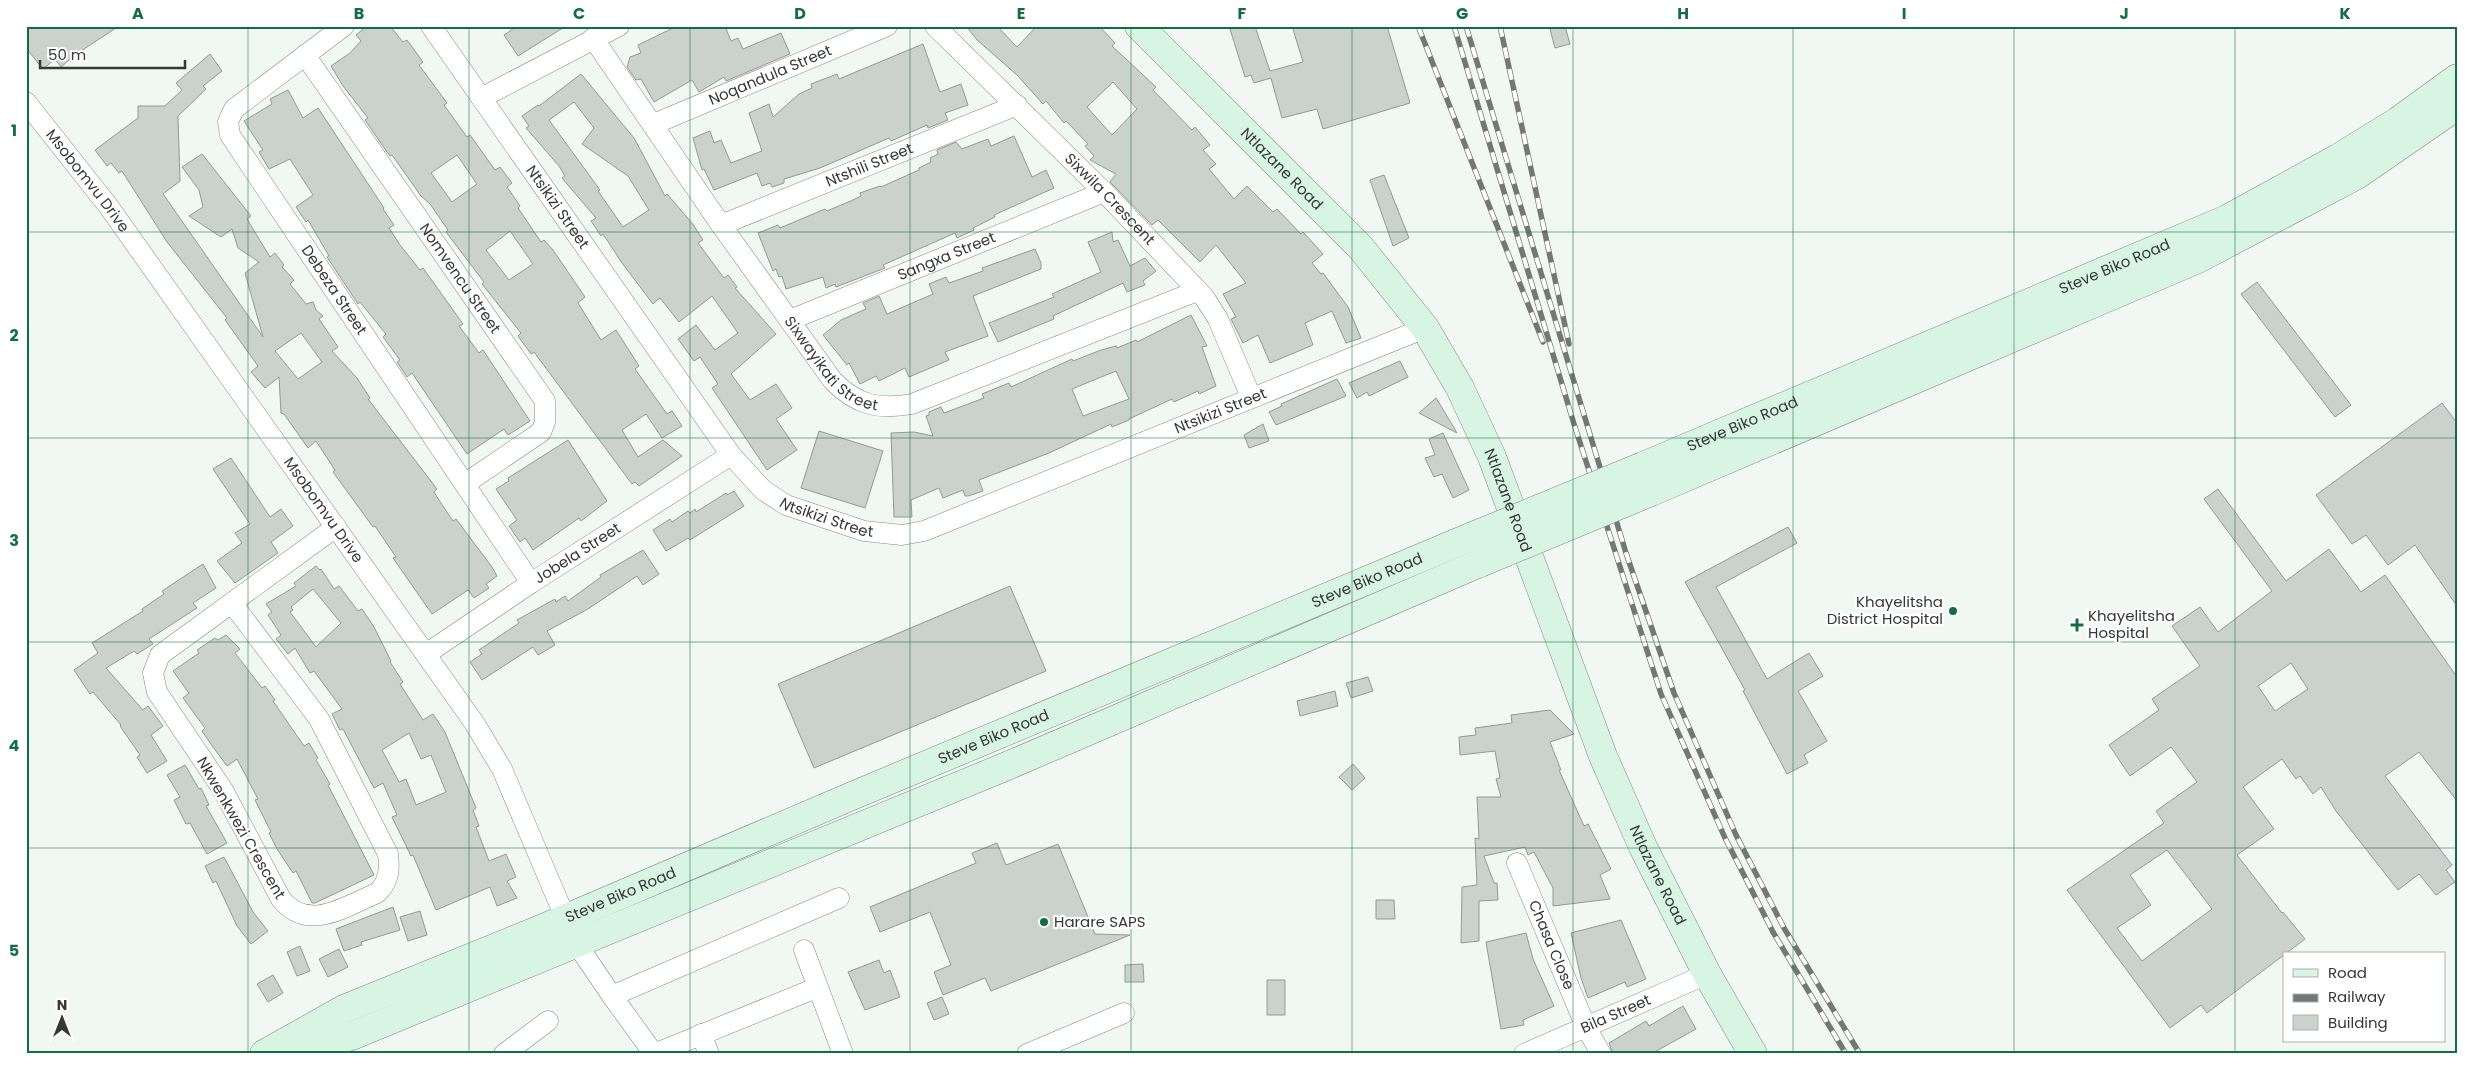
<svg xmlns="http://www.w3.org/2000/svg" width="2483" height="1080" viewBox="0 0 2483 1080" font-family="Poppins,sans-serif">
<rect width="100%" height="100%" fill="#f1f8f3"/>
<!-- building -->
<path fill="#cbd2ce" stroke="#939a95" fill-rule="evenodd" d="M26,26H119L75,55L61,67L55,59L43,69L26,48Z
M367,26H390L403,42L407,40L423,62L419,65L447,103L444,105L467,137L470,135L495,170L500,167L512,183L507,187L520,206L518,208L541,242L544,240L553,250L585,297L578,303L601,340L616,330L639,366L635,369L667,414L672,411L682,426L662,438L646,414L622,430L638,457L663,440L682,456L639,486L635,482L632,484L534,352L531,354L518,336L521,333L482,284L484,282L446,232L448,230L430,204L421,196L392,155L390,156L387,152L365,120L368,118L343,86L331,66L350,53L361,41L356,35ZM457,155L477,184L452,202L431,173ZM510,231L533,264L509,280L486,250Z
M517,26H566L518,56L504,35Z
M677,26H725L731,41L738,38L743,49L781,33L790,54L726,81L724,77L699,92L692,80L654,102L641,79L636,80L627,67L630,57L641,53L638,45Z
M966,26H997L1017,47L1037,26H1099L1115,43L1112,46L1156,87L1153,90L1192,130L1195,127L1210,145L1203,150L1216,164L1209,169L1234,199L1247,186L1273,212L1277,209L1301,234L1303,232L1323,254L1312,263L1321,274L1323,273L1348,307L1361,338L1346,343L1332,311L1305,323L1313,345L1270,363L1258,335L1243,343L1231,319L1236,317L1223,294L1246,283L1216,245L1200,262L1158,220L1152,225L1110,182L1116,174L1090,160L1094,156L1085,146L1088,144L1066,121L1064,123L1046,101L1043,104L1017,75L977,40ZM1113,82L1137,109L1112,135L1087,107Z
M1229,26H1255L1270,71L1303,62L1292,26H1387L1410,103L1323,129L1317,109L1282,118L1271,78L1254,83L1251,75L1245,77Z
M1559,26H1565L1570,44L1555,48L1550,29Z
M923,44L940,92L961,84L968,105L945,113L948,120L928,128L927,125L891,141L889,138L820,168L784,179V183L772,187L770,183L762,186L757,173L714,190L704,169L702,170L693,138L710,131L714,143L721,140L731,163L762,151L749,113L769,104L773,117L799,94L812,88L811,84L837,74L839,79Z
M210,54L222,71L203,86L206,89L178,116L180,181L163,194L263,337L245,273L259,262L238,248L232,229L221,237L189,216L203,207L199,190L182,167L202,154L251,216L247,219L270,257L275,253L284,265L282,267L294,280L290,284L306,304L313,302L316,310L323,316L319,319L338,347L332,351L357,378L370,398L368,399L437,489L434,492L437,497L453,521L456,519L492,567L497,576L486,584L489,588L474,598L468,590L432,614L393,558L396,557L375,526L373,527L333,472L335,470L316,441L308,448L284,414L281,413L279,377L265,388L251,372L258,366L225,320L227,318L167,242L122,171L119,173L111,163L107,166L95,150L138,118V106H165L182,90L176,83ZM301,333L322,362L298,379L275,351Z
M581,74L634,138L665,196L667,194L692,223L703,240L698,243L724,278L728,275L737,287L735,288L776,334L731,374L750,400L776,384L792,408L776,419L797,450L767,470L712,388L718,384L700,357L694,361L678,339L696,325L715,350L738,333L712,296L679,322L660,298L653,304L622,263L603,234L601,236L591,221L596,218L562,178L565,176L559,166L526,128L529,126L522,116L538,105L539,106ZM574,102L594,128L582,144L628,176L649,210L623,227L598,191L600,190L549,120Z
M288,90L303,118L318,108L384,208L383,209L394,225L389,228L400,245L420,270L423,268L463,324L459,326L479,353L483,350L530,421L508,435L504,429L467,454L412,373L407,377L397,362L400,360L383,337L386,334L360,302L358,304L327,257L329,256L308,220L306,222L296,207L313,195L290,159L269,169L259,152L263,150L244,121L272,104L270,99Z
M1014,136L1032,177L1046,170L1054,188L994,215L995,217L973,228L974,230L957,238L955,233L883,265L885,268L836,287L835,284L826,288L823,277L786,289L782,276L779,277L776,269L773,271L758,233L778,225L780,228L825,209L827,211L853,200L861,196L860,193L880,186L881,187L919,170V168L931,162L930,158L938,154L937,150L956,142L962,149L988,139L991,146Z
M1384,175L1409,238L1393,246L1370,180Z
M1112,232L1113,242L1118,240L1130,266L1145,258L1156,271L1143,281L1145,285L1127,292L1123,283L1053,316L1054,319L998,342L989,323L1054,297L1052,294L1101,272L1088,242Z
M1035,249L1041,263V269L973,296L988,336L945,352L949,360L909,377L905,368L879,381L876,376L860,384L849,363L847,365L823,335L841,320L866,309L863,303L879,296L887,314L933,294L929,284L946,277L949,283L983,271L982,268Z
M2257,282L2351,405L2335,417L2241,294Z
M1191,315L1207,346L1202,347L1216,386L1199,394L1198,391L1174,402L1172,399L1129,419V420L1112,427L1111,424L1049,453L979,480L983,491L968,496H965L963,490L943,498L939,488L911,500L912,517H894L891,433L914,432L933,436L926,416L929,415V412L941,407L944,413L984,398L982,394L1009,383L1011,387L1072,359L1073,361L1101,350L1116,346L1117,348L1136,340L1137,342ZM1116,371L1129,399L1083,416L1072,389Z
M1400,361L1408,377L1369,396L1367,392L1357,398L1349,383Z
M1337,379L1346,396L1276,425L1269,412L1282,406L1281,404Z
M1436,398L1441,406L1457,433L1419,413Z
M2442,403L2457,423V606L2415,545L2388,565L2366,535L2352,544L2316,495Z
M1263,424L1269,441L1249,448L1244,435Z
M819,431L883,451L865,508L801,488Z
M1443,433L1469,490L1453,498L1442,474L1434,477L1425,458L1435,455L1429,439Z
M568,440L607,501L581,521L579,518L533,550L525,538L520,542L509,526L517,520L496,489L509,481L508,478Z
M231,458L270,517L281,509L293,526L271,542L278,553L235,583L217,561L242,543L235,533L250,524L213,469Z
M2218,489L2286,581L2329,549L2361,592L2385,575L2457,677V801L2419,752L2385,776L2452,865L2446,870L2455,882L2436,895L2419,874L2398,890L2336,811L2321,787L2313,794L2300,776L2296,779L2282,759L2243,787L2274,829L2237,855L2282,913L2283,912L2305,939L2207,1013L2201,1005L2170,1028L2067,890L2164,823L2156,811L2197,782L2171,747L2130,776L2109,745L2159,710L2152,699L2200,666L2172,626L2200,607L2218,632L2272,591L2204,499ZM2291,663L2308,689L2275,711L2258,686ZM2167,850L2212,909L2142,961L2117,928L2151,905L2130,875Z
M734,491L744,506L690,540L688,538L666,551L653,530L670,519L672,522L688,511L690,513L695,509L696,512L726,493L727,495Z
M1788,527L1797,543L1716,587L1767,679L1809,653L1823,676L1798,691L1827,741L1804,755L1808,763L1787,774L1743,691L1745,690L1685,582Z
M643,550L659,574L643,585L637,576L588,609L547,631L555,645L538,655L533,647L482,680L470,662L482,654L479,650L519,623L517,620L555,599L556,602L565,596L568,601L601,577L600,575Z
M203,564L216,588L193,603L197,608L149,639L153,644L137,654L134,651L106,668L143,710L148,706L163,726L151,735L167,761L147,773L137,757L140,755L120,726L121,725L93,692L90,694L74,670L98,653L92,643L143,611L142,609L164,594L162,591Z
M316,566L320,570L321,569L334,589L339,586L358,611L362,609L374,627L391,661L390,662L403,682L400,684L423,720L433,714L445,732L476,808L473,810L479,826L476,827L489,861L506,854L516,877L507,881L517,898L497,906L490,887L436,910L413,855L411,856L392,817L397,815L383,783L374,788L343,729L340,730L332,714L342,709L314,671L310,673L295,648L288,654L276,639L281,635L268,615L272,612L266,604L296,586L294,583ZM313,589L341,623L316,647L290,612L293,610L291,607ZM409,733L421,759L431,755L446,792L416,805L406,779L399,782L382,750Z
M1010,586L1046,671L814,768L778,684Z
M226,635L240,649L235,653L262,688L265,686L275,700L273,701L304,746L309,743L318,758L316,760L330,784L328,785L374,875L315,903H312L296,871L293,873L277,849L269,833L271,832L255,800L258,799L237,759L227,766L213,747L202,731L205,728L183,698L189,693L173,671L199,653L197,650L215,638L218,640Z
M1368,677L1373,691L1351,698L1346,683Z
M1335,691L1338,706L1300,716L1297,701Z
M1550,710L1574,734L1550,742L1561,770H1559L1584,826L1588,824L1611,869L1600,875L1610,899L1553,906V888L1534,852L1528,855L1525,847L1484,856L1494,883H1497L1498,900L1479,901V941L1461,943L1462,887L1477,885L1475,838L1479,839L1477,797H1501L1496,779L1500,778L1495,751L1460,755L1459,737L1476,735L1475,728L1512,723L1511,715Z
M1353,764L1365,778L1352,790L1339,777Z
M185,765L199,789L201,788L209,805L206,806L227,843L207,854L190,823L186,824L174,800L180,797L167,775Z
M997,843L1006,865L1058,844L1095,934L1130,935L991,991L985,978L943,995L934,972L951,965L930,912L880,932L870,907L976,863L972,853Z
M224,857L253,912L268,931L251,944L237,926L216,881L213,883L205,866Z
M1376,900H1394L1395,919H1376Z
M393,907L400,930L361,942L362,945L344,951L336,929Z
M420,911L427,935L408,941L400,917Z
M1621,920L1646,979L1627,987L1625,982L1588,998L1581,978L1571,933Z
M1526,933L1533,959L1554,1006L1523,1020L1524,1025L1501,1029L1486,942Z
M300,946L310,971L297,976L287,952Z
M339,949L348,967L328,977L319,959Z
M879,960L884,973L890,970L900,997L865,1010L848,972Z
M1143,964L1144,982H1125V965Z
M273,975L283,993L268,1002L257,984Z
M1267,980H1285V1015H1267Z
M942,997L949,1014L934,1020L927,1003Z
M1683,1006L1696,1029L1651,1054H1613L1609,1043L1646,1021L1649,1026Z"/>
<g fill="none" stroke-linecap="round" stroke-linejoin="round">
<defs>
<g id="street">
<path id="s1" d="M344,26L234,109L228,122L230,135L531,583"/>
<path id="s2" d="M431,26L731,455L763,490L786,505L864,531L902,535L924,531L1425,328"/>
<path id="s3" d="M935,26L1104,192L1204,297L1218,319L1251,397"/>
<path id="s4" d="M593,38L721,225L833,381C857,405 878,410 912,404L1197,291"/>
<path id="s5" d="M305,55L545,401V422L541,432L466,483"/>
<path d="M481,98L619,26"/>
<path id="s6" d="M26,102L109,207L475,724L502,769L576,943L612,996L839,898"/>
<path id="s7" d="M654,124L887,26"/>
<path id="s8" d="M721,225L1017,105"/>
<path id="s9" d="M790,320L1104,192"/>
<path d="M232,603L319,719L388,854C390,870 389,882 377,893C346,906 308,933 281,899L223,790L157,692L153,673L160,655L336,527"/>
<path id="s10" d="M426,654L531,583L731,455"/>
<path id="s11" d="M1517,863L1586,1027L1601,1054"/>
<path d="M804,950L843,1054"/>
<path d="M612,996L654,1054L816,988"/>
<path d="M701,1034L709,1054"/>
<path d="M504,1054L548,1021"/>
<path d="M1027,1054L1124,1013"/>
<path id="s12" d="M1524,1054L1707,974"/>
</g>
<g id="secondary">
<path id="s13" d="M1139,26L1361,248L1425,328L1460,388L1492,457L1603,756L1643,847L1707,974L1753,1054"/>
<path id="s14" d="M1643,466L2227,219L2338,158L2398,121L2457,78"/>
<path d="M1651,492L2198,259L2357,175L2457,106"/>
<path id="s15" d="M264,1054L344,1009L541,929L852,796L1473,536"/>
<path d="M298,1054L354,1035L1007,766L1480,563"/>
</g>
</defs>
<!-- street casing -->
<use href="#street" stroke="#828984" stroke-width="21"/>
<!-- secondary casing -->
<use href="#secondary" stroke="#828984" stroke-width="29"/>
<!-- street -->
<use href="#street" stroke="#fff" stroke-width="20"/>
<!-- secondary -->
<use href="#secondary" stroke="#d8f4e3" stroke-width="28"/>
<defs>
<path id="rail" d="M1418,26L1543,342
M1454,26L1574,424L1661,694L1725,838L1773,932L1846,1054
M1466,26L1626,553L1674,693L1736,835L1784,928L1860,1054
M1500,26L1569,344"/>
</defs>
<!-- rail casing -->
<use href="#rail" stroke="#747875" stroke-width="5.5"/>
<!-- rail -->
<use href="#rail" stroke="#fff" stroke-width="4" stroke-dasharray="11" stroke-linecap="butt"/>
<defs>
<path id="secondary-bridge" d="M1473,536L1643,466
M1480,563L1651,492"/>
</defs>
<!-- secondary-bridge casing -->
<use href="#secondary-bridge" stroke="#828984" stroke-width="29" stroke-linecap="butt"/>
<!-- secondary-bridge -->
<use href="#secondary-bridge" stroke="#d8f4e3" stroke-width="28"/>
</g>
<!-- grid -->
<path fill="none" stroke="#126e42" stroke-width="1" stroke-opacity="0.55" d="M248,26V1054M469,26V1054M690,26V1054M910,26V1054M1131,26V1054M1352,26V1054M1573,26V1054M1793,26V1054M2014,26V1054M2235,26V1054M26,232H2457M26,438H2457M26,642H2457M26,848H2457"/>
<!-- markers -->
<g fill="#126e42" stroke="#fff" stroke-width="2">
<circle cx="1953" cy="611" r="5"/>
<path d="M2074.5 617.5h5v5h5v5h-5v5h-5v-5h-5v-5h5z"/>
<circle cx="1044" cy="922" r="5"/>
</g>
<g text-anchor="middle" stroke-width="4.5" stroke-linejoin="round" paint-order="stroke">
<!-- street labels -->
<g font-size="15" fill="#353836" stroke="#fff">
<text dy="5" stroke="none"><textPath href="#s7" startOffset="126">Noqandula Street</textPath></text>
<text dy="5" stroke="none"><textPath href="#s8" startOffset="160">Ntshili Street</textPath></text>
<text dy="5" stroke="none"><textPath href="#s13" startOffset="202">Ntlazane Road</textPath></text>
<text dy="5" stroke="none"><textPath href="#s6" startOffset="100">Msobomvu Drive</textPath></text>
<text dy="5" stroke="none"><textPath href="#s3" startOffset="246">Sixwila Crescent</textPath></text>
<text dy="5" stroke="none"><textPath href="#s2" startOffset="221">Ntsikizi Street</textPath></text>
<text dy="5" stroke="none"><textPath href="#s9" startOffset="169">Sangxa Street</textPath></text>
<text dy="5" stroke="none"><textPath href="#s14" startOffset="512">Steve Biko Road</textPath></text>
<text dy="5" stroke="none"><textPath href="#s5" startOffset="272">Nomvencu Street</textPath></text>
<text dy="5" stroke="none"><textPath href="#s1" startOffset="352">Debeza Street</textPath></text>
<text dy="5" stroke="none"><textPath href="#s4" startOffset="406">Sixwayikati Street</textPath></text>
<text dy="5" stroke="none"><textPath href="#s2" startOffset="1061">Ntsikizi Street</textPath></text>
<text dy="5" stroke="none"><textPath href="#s14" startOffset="108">Steve Biko Road</textPath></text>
<text dy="5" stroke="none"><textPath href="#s13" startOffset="608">Ntlazane Road</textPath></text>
<text dy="5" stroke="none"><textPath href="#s6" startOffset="505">Msobomvu Drive</textPath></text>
<text dy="5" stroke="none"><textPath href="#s2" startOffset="641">Ntsikizi Street</textPath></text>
<text dy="5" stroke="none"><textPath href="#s10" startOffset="182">Jobela Street</textPath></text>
<text dy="5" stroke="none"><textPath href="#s15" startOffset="1201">Steve Biko Road</textPath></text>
<text dy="5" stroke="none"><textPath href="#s15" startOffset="796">Steve Biko Road</textPath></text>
<text transform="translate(241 828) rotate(60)" y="5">Nkwenkwezi Crescent</text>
<text dy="5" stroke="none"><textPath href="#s13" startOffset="1012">Ntlazane Road</textPath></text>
<text dy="5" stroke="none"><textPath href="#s15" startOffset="391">Steve Biko Road</textPath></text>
<text dy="5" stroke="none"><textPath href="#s11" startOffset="89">Chasa Close</textPath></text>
<text dy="5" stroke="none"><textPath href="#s12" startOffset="100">Bila Street</textPath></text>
</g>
<!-- poi labels -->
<g font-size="15" fill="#353836" stroke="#fff" text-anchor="start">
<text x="1943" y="607" text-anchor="end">Khayelitsha<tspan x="1943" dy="17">District Hospital</tspan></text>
<text x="2088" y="621">Khayelitsha<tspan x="2088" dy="17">Hospital</tspan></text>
<text x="1054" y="927">Harare SAPS</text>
</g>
</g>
<!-- border -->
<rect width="2483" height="1080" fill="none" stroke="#ffffff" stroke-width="55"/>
<!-- legend -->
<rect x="2283" y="952" width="162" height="90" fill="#ffffff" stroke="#aeafaf"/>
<rect x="2293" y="969" width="25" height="8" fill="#d8f4e3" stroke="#aeafaf"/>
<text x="2328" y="978" font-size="15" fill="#353836">Road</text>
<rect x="2293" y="994" width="25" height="8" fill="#747875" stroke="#aeafaf"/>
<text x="2328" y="1002" font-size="15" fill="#353836">Railway</text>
<rect x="2293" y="1015" width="25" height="15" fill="#cbd2ce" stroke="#aeafaf"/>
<text x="2328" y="1028" font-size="15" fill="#353836">Building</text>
<!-- north arrow -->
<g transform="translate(62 1018)" stroke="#ffffff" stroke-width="4" paint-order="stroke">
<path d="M0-4L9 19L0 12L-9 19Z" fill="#353836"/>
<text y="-8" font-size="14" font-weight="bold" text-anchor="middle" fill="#353836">N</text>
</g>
<!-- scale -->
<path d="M40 60v8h145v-8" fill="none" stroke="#353836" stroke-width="2.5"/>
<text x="48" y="60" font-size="15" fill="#353836" stroke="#ffffff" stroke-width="4" paint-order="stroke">50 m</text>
<rect x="28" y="28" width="2428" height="1024" fill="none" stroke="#126e42" stroke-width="2"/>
<g font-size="16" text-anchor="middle" font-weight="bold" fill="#126e42">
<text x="138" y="19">A</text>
<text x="359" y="19">B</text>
<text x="579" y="19">C</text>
<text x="800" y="19">D</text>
<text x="1021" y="19">E</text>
<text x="1242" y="19">F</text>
<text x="1462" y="19">G</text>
<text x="1683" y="19">H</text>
<text x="1904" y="19">I</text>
<text x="2124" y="19">J</text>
<text x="2345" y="19">K</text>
<text x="14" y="136">1</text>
<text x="14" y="341">2</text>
<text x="14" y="546">3</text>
<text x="14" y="751">4</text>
<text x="14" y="956">5</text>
</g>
</svg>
